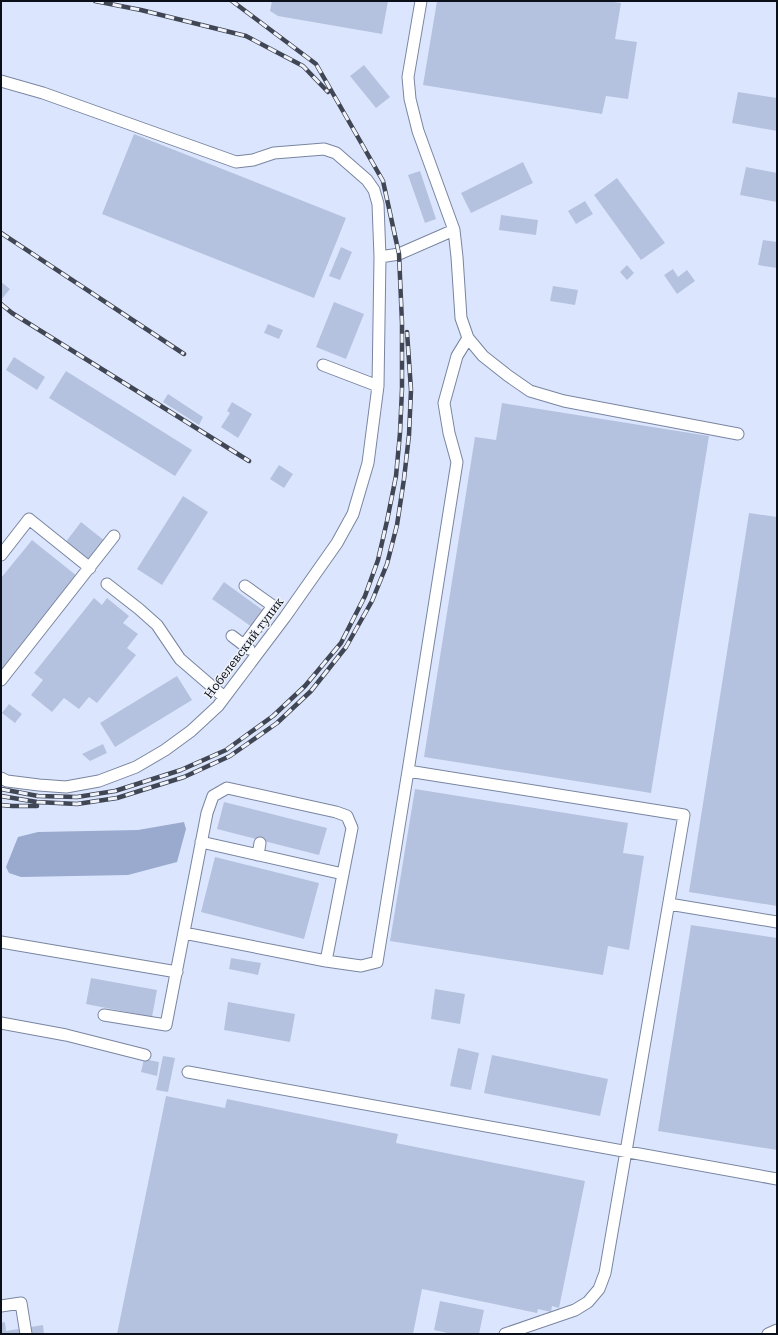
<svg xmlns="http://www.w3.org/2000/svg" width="778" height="1335" viewBox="0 0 778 1335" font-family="'Roboto Serif',serif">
<rect width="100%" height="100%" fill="#dbe6fe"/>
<!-- water -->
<path fill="#9aa9ce" d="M184,822L186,829L177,862L128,875L21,877L9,873L6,867L18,837L38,832L138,830Z"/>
<!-- building -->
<path fill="#b5c2df" d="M272,1H388L382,34L278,16L270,11Z
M437,1H607L621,3L615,39L637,42L628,99L606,96L602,114L423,85Z
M364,65L390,97L376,108L350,76Z
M738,92L777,98V131L732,123Z
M134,134L346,218L314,298L102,214Z
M523,162L533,183L471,213L461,193Z
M746,167L777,173V202L740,195Z
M420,171L436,219L425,223L408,175Z
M617,178L665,243L641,260L594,195Z
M585,201L593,214L576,224L568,211Z
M501,215L538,220L536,235L499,230Z
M763,240L777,242V268L758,265Z
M341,247L352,252L340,280L329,276Z
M627,265L634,273L627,280L620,272Z
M673,269L678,277L687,270L695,281L677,294L664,275Z
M1,282L10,289L1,300Z
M553,286L578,290L575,305L550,301Z
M334,302L364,314L346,359L316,347Z
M268,324L283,330L279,339L264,333Z
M14,357L45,377L37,390L6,370Z
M66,371L192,450L175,476L49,398Z
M168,394L203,417L199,425L163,402Z
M232,402L252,414L238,438L221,427L230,413L227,411Z
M502,403L709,436L651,793L424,757L475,437L496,440Z
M279,465L293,474L284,488L270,479Z
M183,496L208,512L162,585L137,569Z
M749,513L777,517V906L689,892Z
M81,522L105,541L88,562L65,543Z
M32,540L77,576L1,671V578Z
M224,582L264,611L252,627L212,599Z
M94,598L102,605L107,598L129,616L123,623L138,634L127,648L136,655L97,703L89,697L79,709L64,698L52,712L31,695L43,680L34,673Z
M221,675L226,679L220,687L215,682Z
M177,676L192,700L115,747L100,723Z
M9,704L22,714L15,723L2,713Z
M103,744L107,753L90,761L82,754Z
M415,789L628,823L623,853L644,856L629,950L608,946L603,975L390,941Z
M224,802L327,828L319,855L217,829Z
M215,857L319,883L304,939L201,912Z
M691,925L777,938V1150L658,1131Z
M231,958L261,963L258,975L229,969Z
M91,978L157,990L152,1017L86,1004Z
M435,989L465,994L460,1024L431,1019Z
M228,1002L295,1014L290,1042L224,1030Z
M458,1048L479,1053L471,1090L450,1086Z
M492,1055L608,1079L600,1116L484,1093Z
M163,1056L175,1058L168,1092L156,1090Z
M144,1059L159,1062L157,1076L141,1072Z
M166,1096L225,1108L227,1099L398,1134L396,1143L585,1181L559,1308L552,1306L551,1312L538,1309L537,1313L422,1289L413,1334H117Z
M440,1301L484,1310L479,1334H452L434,1330Z
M5,1322L6,1331L43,1325L44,1334H1V1323Z"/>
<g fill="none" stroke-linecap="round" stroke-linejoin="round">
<defs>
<path id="minor" d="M421,1L408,77L410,99L418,131L454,230L457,257L461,318L468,338L483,356L507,375L530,391L564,401L738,434
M1,81L43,93L236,162L253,160L274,153L324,149L336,153L367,180L374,190L378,204L380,257L378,386L368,463L353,514L337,543L285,617L218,706L191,731L165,750L136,767L99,781L66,787L39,785L7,781L1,778
M380,257L399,254L454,230
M468,338L457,356L444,403L449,433L457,462L408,771L684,815L605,1273L599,1289L588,1302L575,1310L505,1334
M323,365L378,386
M1,555L29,519L90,568
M107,584L139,609L157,625L180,659L224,697
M232,636L249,649
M244,645L273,606L245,586
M1,680L114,536
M201,842L343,874
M258,855L260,843
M669,904L777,922
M1,942L177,972
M326,961L361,966L377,962L408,771
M104,1015L166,1025L207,813L213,796L227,788L336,812L347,816L352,828L326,961L184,933
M1,1023L66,1035L145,1055
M188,1072L777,1179
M1,1306L21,1303L26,1334
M768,1334L777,1330"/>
</defs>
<!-- minor casing -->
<use href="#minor" stroke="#7985a0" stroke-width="13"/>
<!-- minor -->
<use href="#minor" stroke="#fff" stroke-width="11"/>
<defs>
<path id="rail" d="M95,1L141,10L246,36L303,66L328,92
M1,233L184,354
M1,304L12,313L249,461
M1,789L38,796L77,797L115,791L181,770L226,750L273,716L305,686L341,643L365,596L378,560L387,521L396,476L400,433L402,389V323L399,254L383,181L316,64L232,1
M1,796L37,802L77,804L117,798L184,777L230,756L277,723L311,691L346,647L372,601L387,564L397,525L404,479L409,435L411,390L407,332
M1,805L12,806H37"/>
</defs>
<!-- rail casing -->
<use href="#rail" stroke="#404654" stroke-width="4.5"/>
<!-- rail -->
<use href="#rail" stroke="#f0f3f9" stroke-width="3" stroke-dasharray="9" stroke-linecap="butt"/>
</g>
<g text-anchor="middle" stroke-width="3" stroke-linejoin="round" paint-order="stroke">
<!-- street labels -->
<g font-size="12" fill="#0b0f19" stroke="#f0f3f9">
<text transform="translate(244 648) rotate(-53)" y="4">Нобелевский тупик</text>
</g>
</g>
<!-- border -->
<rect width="778" height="1335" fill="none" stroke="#0b0f19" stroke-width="4"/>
</svg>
